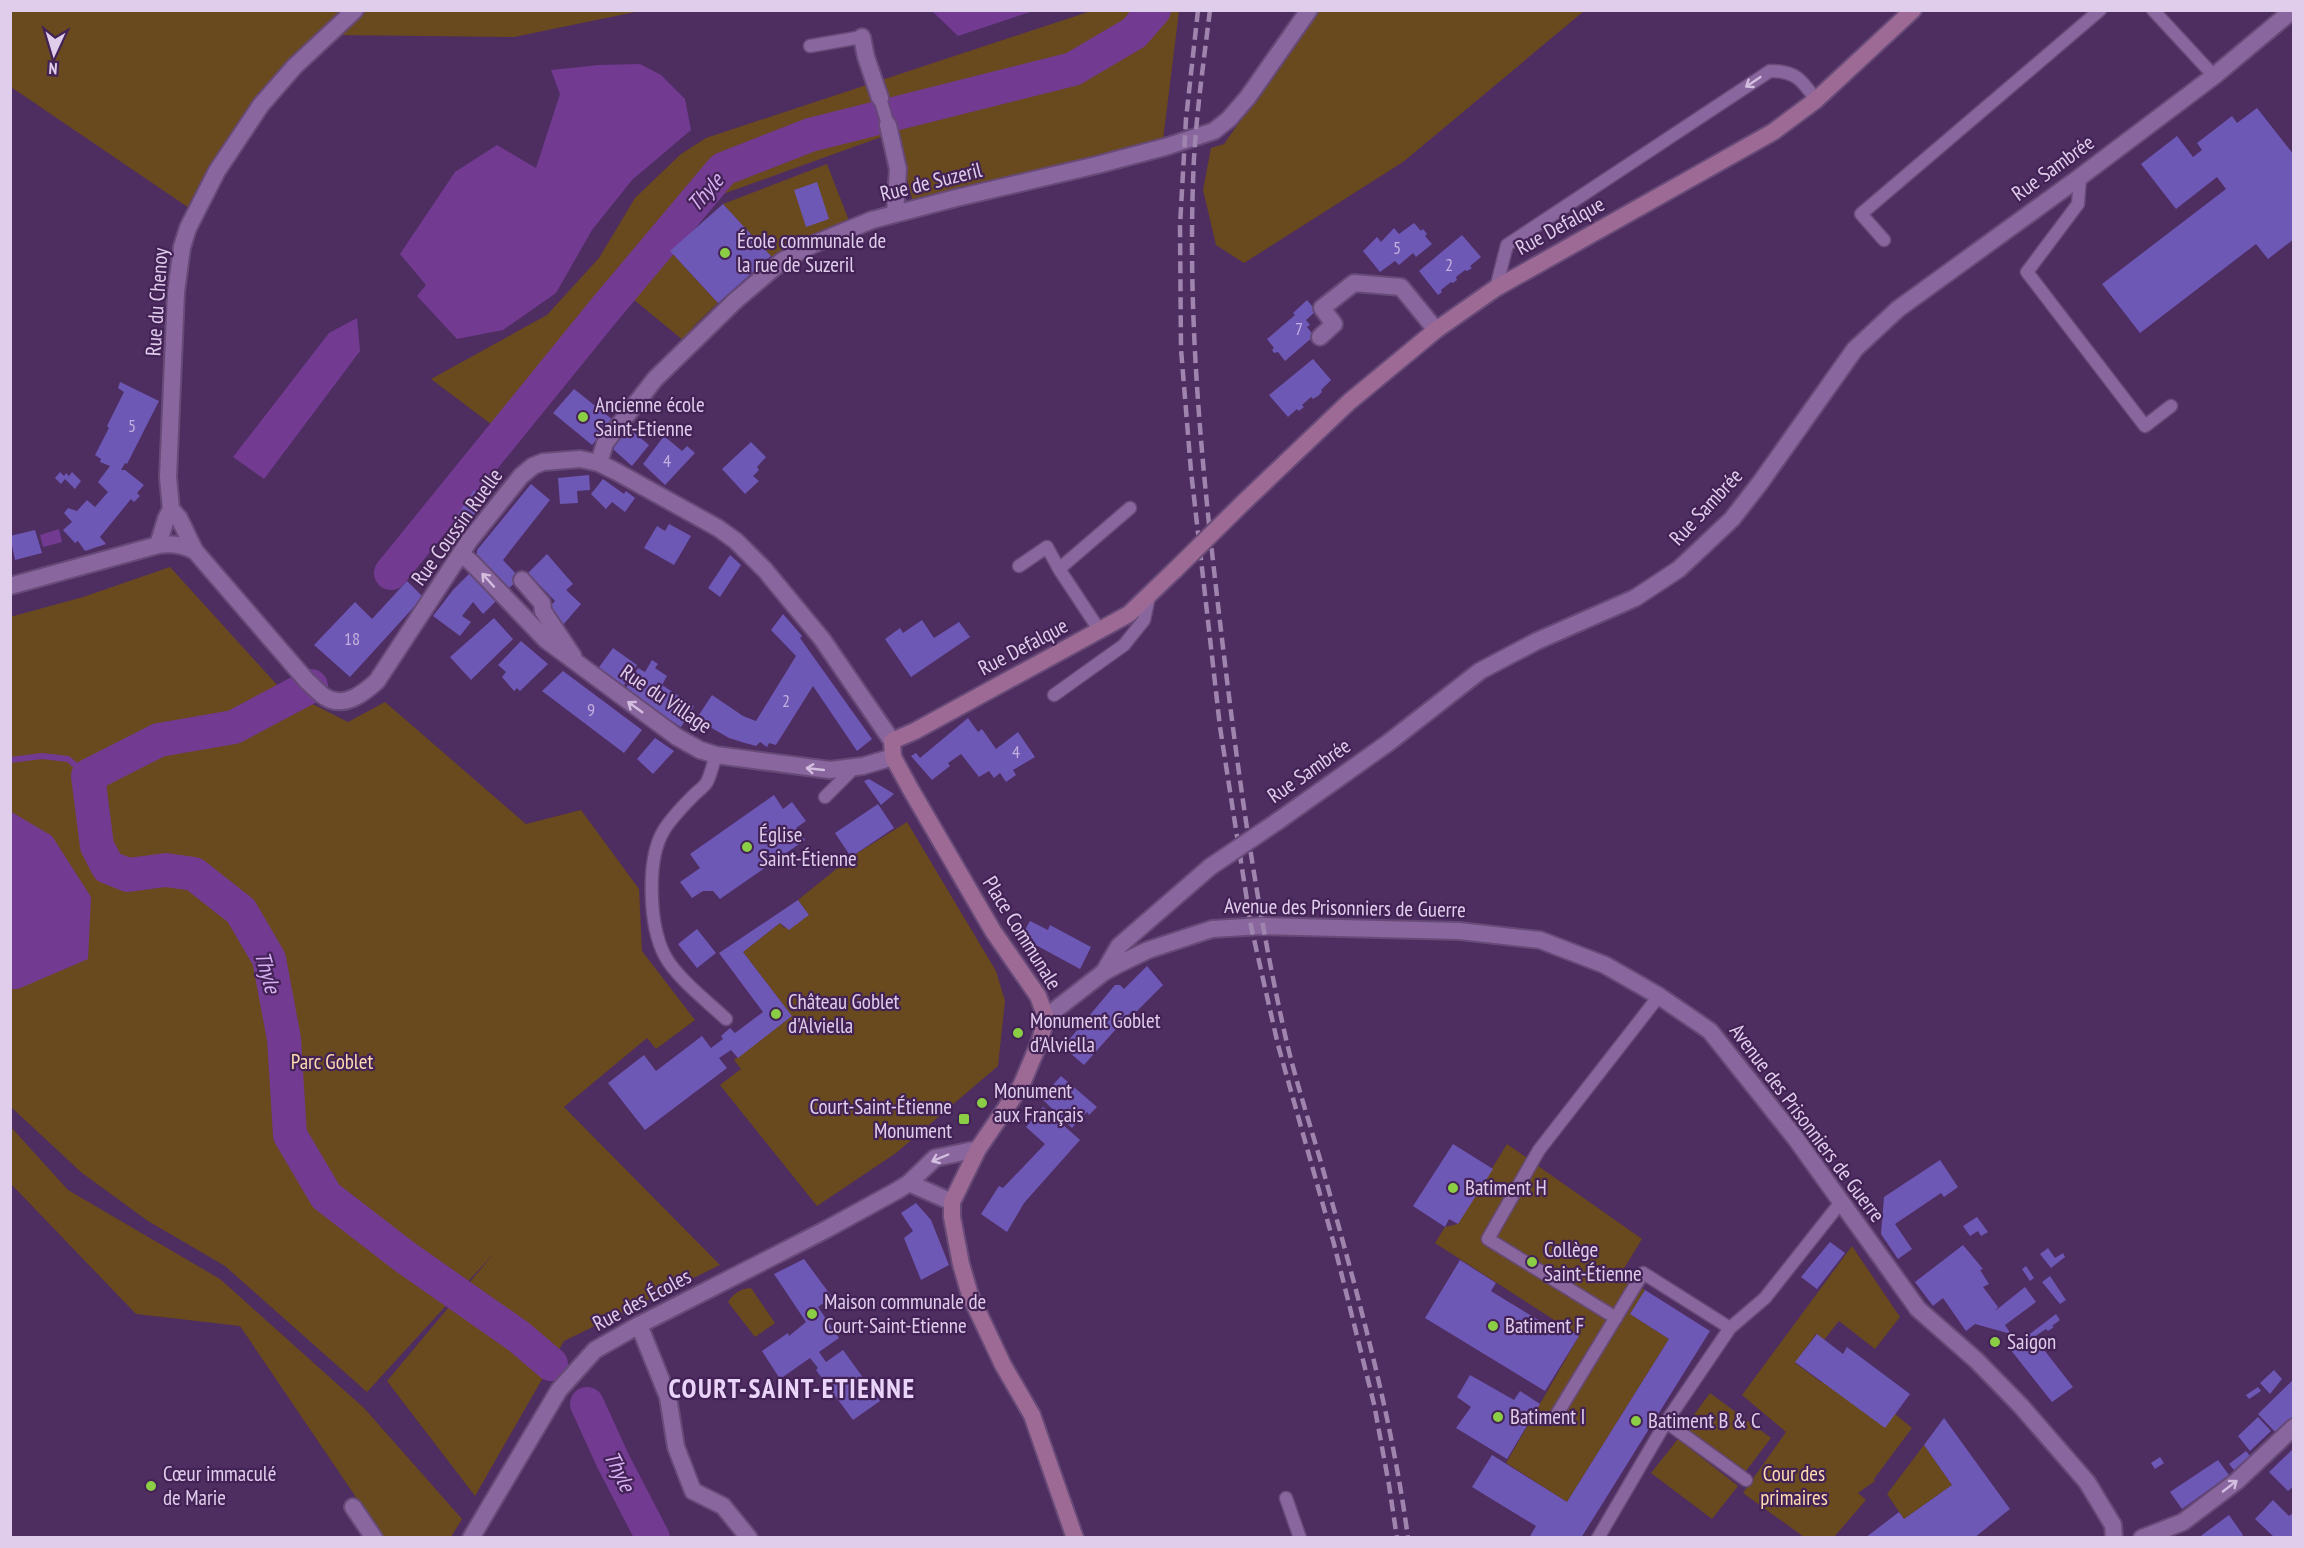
<svg xmlns="http://www.w3.org/2000/svg" width="2304" height="1548" viewBox="0 0 2304 1548" font-family="'PT Sans Narrow',sans-serif">
<rect width="100%" height="100%" fill="#4e2d61"/>
<!-- green -->
<path fill="#69491e" d="M10,11H640L514,37L332,35L237,130L192,210L11,87Z
M1091,11H1179L1163,140L913,202L895,132L720,195L648,261L512,440L431,379L547,315L599,258L635,198L681,154L706,138Z
M1317,11H1584L1403,162L1244,263L1216,245L1203,190L1211,148L1224,144Z
M827,164L851,226L775,256H771L723,204Z
M670,251L718,303L694,326L684,341L633,299Z
M170,567L279,687L348,722L385,702L526,824L581,810L639,889L642,951L695,1020L656,1049L647,1038L564,1107L720,1265L564,1341L475,1496L387,1381L495,1252L367,1392L225,1266L148,1221L82,1173L11,1107L10,617L83,597Z
M907,822L996,971L1005,1001L998,1066L896,1153L817,1206L720,1085L741,1069L734,1060L792,1016L743,952L780,923L784,928L809,915L798,900L851,857Z
M10,1126L68,1190L220,1279L364,1408L462,1519L451,1537H383L240,1326L136,1314L11,1184Z
M1507,1144L1642,1239L1620,1275L1645,1290L1630,1314L1669,1339L1567,1502L1506,1463L1579,1336L1435,1243L1445,1227L1458,1224Z
M1852,1246L1900,1317L1875,1349L1839,1321L1824,1340L1816,1334L1795,1363L1821,1382L1823,1381L1895,1414L1912,1428L1874,1479L1875,1481L1858,1493L1866,1500L1834,1537H1804L1743,1493L1786,1432L1742,1395Z
M751,1288L775,1323L755,1337L728,1302C734,1293 740,1289 751,1288Z
M1710,1393L1771,1438L1746,1471L1685,1427Z
M1678,1439L1738,1486L1712,1519L1651,1473Z
M1924,1445L1952,1485L1904,1519L1887,1494Z"/>
<!-- water -->
<path fill="#723b91" d="M932,11H1033L958,36Z
M640,64L661,75L685,99L691,130L632,180L592,230L556,293L503,330L457,339L417,296L426,285L400,254L455,172L497,145L536,168L560,94L551,70L599,65Z
M357,318L360,351L264,479L233,457L329,333Z
M59,529L62,542L43,547L40,535Z
M10,811L52,836L91,897L88,959L18,989H11Z"/>
<g fill="none" stroke-linecap="round" stroke-linejoin="round">
<!-- stream -->
<path stroke="#723b91" stroke-width="6" d="M10,760L42,756L68,759L88,776"/>
<!-- river -->
<path stroke="#723b91" stroke-width="34" d="M391,573L606,308L723,169L810,135L1073,69L1134,33L1154,10
M311,686L234,727L159,740L88,776L97,846L108,867L128,875L166,870L194,874L241,911L269,959L284,1039L290,1135L326,1196L405,1257L518,1336L551,1364
M587,1404L613,1461L653,1538"/>
</g>
<!-- building -->
<path fill="#6e58b5" d="M2257,108L2294,155V239L2268,259L2256,244L2140,333L2102,284L2226,189L2217,177L2176,209L2141,164L2177,136L2193,157L2202,150L2197,143L2232,116L2237,123Z
M817,182L829,219L806,227L794,190Z
M723,204L771,256L718,303L670,251Z
M1414,223L1421,231L1423,229L1427,234L1425,236L1432,244L1416,257L1413,253L1399,265L1395,261L1380,272L1363,251L1377,237L1381,242L1394,228L1399,234Z
M1462,235L1481,257L1470,266L1472,268L1467,271L1465,270L1456,277L1457,280L1453,283L1451,282L1441,290L1442,292L1438,295L1419,271Z
M1307,300L1316,311L1306,320L1310,325L1307,327L1314,336L1285,361L1278,352L1274,353L1272,350L1274,348L1267,339L1295,315L1293,313Z
M1313,359L1331,380L1321,390L1322,392L1318,396L1313,399L1311,397L1302,405L1304,407L1299,411L1297,409L1288,417L1269,395Z
M120,382L159,401L127,464L125,463L121,470H125L144,485L137,493L140,496L134,502L131,499L100,537L106,544L85,551L78,541L75,543L63,530L72,522L64,513L68,508L77,511L87,500L95,507L108,492L98,482L110,466L100,462L101,459L95,455L109,428L107,426L124,392L118,388Z
M574,389L613,420L592,445L553,413Z
M626,426L649,445L632,466L614,450L613,444Z
M664,436L682,451L687,446L695,453L665,485L643,464Z
M751,442L766,457L757,467L759,470L753,476L759,481L745,494L722,469Z
M493,471L503,478L465,526L455,519L474,490L477,492Z
M60,472L64,476L66,473L69,476L72,472L81,481L75,489L65,479L61,484L55,478Z
M589,475L590,490L577,491L578,503L560,504L558,478Z
M603,479L624,494L626,491L635,498L625,512L612,502L606,509L591,494Z
M531,484L550,500L503,560L520,578L507,590L477,556V550Z
M669,524L691,536L674,565L644,548L657,526L665,531Z
M35,530L42,553L15,560L10,536Z
M547,554L573,584L566,590L581,604L562,626L549,607L555,601L528,573Z
M730,555L741,565L720,597L708,588Z
M471,572L496,601L483,614L473,602L462,616L471,622L460,636L433,616L453,590Z
M407,581L423,597L350,677L314,645L355,602L372,619Z
M783,614L802,636L800,638L872,739L857,751L813,686L776,745L769,743L767,747L760,742L756,746L745,743L729,738L710,727L706,733L689,730L712,695L743,716L756,721L796,656L771,630Z
M494,618L513,639L471,680L450,657Z
M922,620L934,638L959,622L970,637L911,677L885,639L900,628L903,633Z
M521,641L548,664L520,691L517,688L514,691L502,677L506,672L498,665Z
M613,648L637,665L623,687L597,670Z
M652,660L658,664L655,668L667,676L662,685L694,706L681,727L625,690L638,668L645,672Z
M563,671L642,730L624,753L542,691Z
M968,718L978,732L982,729L996,749L1018,732L1035,757L1013,770L1016,775L1006,782L1000,773L994,778L989,771L979,777L961,754L948,763L950,766L932,780L911,756L916,753L920,758Z
M655,738L674,751L653,774L637,759Z
M869,779L881,786L894,794L881,805L864,781Z
M774,795L783,809L792,802L806,821L796,828L805,840L720,899L713,891H703L692,898L680,882L700,868L690,854Z
M878,804L894,828L851,857L835,833Z
M798,900L809,915L789,930L780,923L743,952L792,1016L738,1058L731,1050L719,1058L727,1068L645,1130L608,1083L644,1055L656,1071L702,1036L711,1048L723,1039L721,1036L730,1028L735,1033L763,1012L719,953Z
M1030,921L1048,930L1050,925L1091,947L1080,969L1021,937Z
M697,929L716,953L697,968L678,944Z
M1147,966L1163,985L1135,1013L1132,1011L1084,1065L1063,1047L1115,985H1120L1124,989Z
M1061,1076L1097,1107L1089,1115L1087,1112L1072,1128L1041,1098Z
M1043,1107L1080,1140L1024,1203L1007,1232L981,1214L999,1186L1003,1188L1045,1144L1026,1127Z
M1453,1144L1493,1169L1458,1224L1449,1219L1445,1227L1413,1206Z
M1940,1160L1958,1187L1944,1197L1941,1193L1895,1224L1912,1249L1898,1259L1881,1234L1884,1197Z
M916,1203L931,1220L949,1265L921,1280L904,1238L913,1231L901,1213Z
M1977,1217L1988,1232L1981,1236L1978,1231L1970,1236L1963,1226Z
M1830,1242L1845,1253L1817,1289L1801,1277Z
M1963,1245L1983,1269L1980,1270L1989,1284L1983,1287L1998,1307L1995,1311L2025,1287L2036,1302L2005,1325L2011,1334L1975,1324L1966,1331L1943,1298L1933,1306L1915,1282Z
M2048,1248L2055,1258L2063,1253L2065,1257L2051,1268L2040,1254Z
M804,1259L832,1297L818,1307L839,1338L819,1352L826,1362L843,1350L880,1401L853,1420L816,1370L818,1368L810,1358L780,1379L762,1351L788,1333L789,1336L806,1322L774,1274Z
M1460,1260L1496,1283L1491,1291L1494,1293L1553,1329L1557,1323L1579,1336L1545,1391L1425,1318Z
M2026,1266L2034,1278L2030,1281L2022,1269Z
M2050,1276L2066,1300L2060,1304L2042,1282Z
M1645,1290L1710,1331L1581,1538H1529L1536,1526L1472,1487L1492,1455L1567,1502L1669,1339L1630,1314Z
M2056,1314L2060,1320L2052,1326L2054,1327L2048,1331L2046,1329L2034,1337L2073,1387L2052,1402L2010,1349Z
M1817,1334L1843,1354L1847,1347L1910,1394L1885,1428L1795,1362Z
M2274,1370L2282,1379L2270,1394L2260,1383Z
M1470,1375L1514,1400L1520,1391L1540,1404L1507,1459L1456,1428L1471,1407L1457,1397Z
M2294,1379V1416L2276,1433L2258,1414Z
M2258,1387L2261,1391L2249,1399L2246,1395Z
M2258,1417L2271,1431L2250,1451L2238,1436Z
M1944,1418L2010,1509L1974,1538H1865L1899,1512L1904,1519L1952,1485L1924,1445Z
M2294,1448V1486L2288,1491L2269,1472Z
M2246,1451L2250,1456L2234,1470L2229,1464Z
M2160,1457L2164,1463L2155,1469L2151,1463Z
M2218,1460L2229,1475L2182,1509L2170,1492Z
M2273,1500L2289,1516L2294,1512V1538H2275L2255,1519Z
M2229,1515L2243,1535L2240,1538H2198Z"/>
<g fill="none" stroke-linecap="round" stroke-linejoin="round">
<defs>
<path id="service" d="M2153,10L2214,76
M810,46L862,37
M880,98L888,125
M2080,177L2078,204L2027,272L2145,426L2171,406
M1884,240L1861,214L2100,10
M1496,288L1507,245L1770,71C1796,71 1802,80 1816,100
M1019,566L1047,547L1059,569
M1100,631L1059,569L1130,508
M1054,695L1124,645L1144,620L1149,597
M716,755C713,764 711,774 707,782C704,787 698,791 694,795C683,806 672,817 664,830C646,859 649,926 665,956C677,978 707,1001 726,1019
M825,797L855,767
M1616,1318L1488,1239L1539,1150L1659,996
M1557,1414L1643,1273L1730,1328
M1666,1422L1746,1480
M1286,1498L1300,1538
M1598,1538L1666,1422L1730,1328L1765,1298L1841,1202"/>
<path id="minor" d="M862,37L866,57L880,98
M888,125L898,169L895,214
M1320,337L1334,324L1322,308L1354,283L1401,287L1436,330
M599,463L605,443L655,379L735,301L782,261L814,244L872,220L956,198L1097,165L1165,147L1214,131L1229,119L1248,97L1309,10
M461,554L472,563L546,640L677,737L700,750L716,755L830,770L863,766L893,757
M522,580L542,603L543,611L573,656
M1278,821L1388,743L1480,671L1537,641L1635,598L1679,569L1732,519L1760,483L1855,349L1898,309L2080,177L2214,76L2293,10
M1104,972L1119,946L1210,867
M639,1325L668,1397L676,1447L693,1491L723,1506L749,1538
M353,1507L374,1538
M2142,1538L2183,1522L2237,1481L2294,1427"/>
<path id="tertiary" d="M171,509L179,518L195,551
M158,545L166,519L171,509L168,477L176,292L182,247L188,228L217,171L261,105L295,66L355,10
M10,586L158,545C171,543 182,544 195,551L307,681C313,686 319,693 325,697C344,709 364,693 377,681L469,541L521,476L533,466L543,462L580,459L599,463L617,472L718,528L736,541L765,570L822,639L892,741
M1046,1017L1104,972L1119,964L1148,950L1212,929L1262,926L1459,931L1540,940L1605,965L1659,996L1710,1031L1796,1139L1918,1309L1976,1360L2021,1406L2087,1482L2113,1525L2114,1538
M909,1183L952,1202
M471,1538L559,1390L595,1350L639,1325L827,1229L898,1190L909,1183L935,1158L978,1149"/>
<path id="secondary" d="M1244,502L1349,402L1436,330L1496,288L1773,132L1816,100L1913,10
M1075,1538L1032,1415L1003,1365L970,1295L961,1264L952,1217V1202L978,1149L1021,1086L1040,1041L1046,1017L1038,996L993,931L911,790L893,757L892,741L915,731L1129,614L1176,569"/>
</defs>
<!-- service casing -->
<use href="#service" stroke="#674a77" stroke-width="15"/>
<!-- minor casing -->
<use href="#minor" stroke="#674a77" stroke-width="20"/>
<!-- tertiary casing -->
<use href="#tertiary" stroke="#674a77" stroke-width="20"/>
<!-- secondary casing -->
<use href="#secondary" stroke="#674a77" stroke-width="20"/>
<!-- service -->
<use href="#service" stroke="#89669e" stroke-width="12"/>
<!-- minor -->
<use href="#minor" stroke="#89669e" stroke-width="16"/>
<!-- tertiary -->
<use href="#tertiary" stroke="#89669e" stroke-width="16"/>
<!-- secondary -->
<use href="#secondary" stroke="#9c6a94" stroke-width="16"/>
<!-- rail -->
<path stroke="#9f85ae" stroke-width="4.5" stroke-dasharray="12 6" stroke-linecap="butt" d="M1198,10L1186,119L1180,226L1181,349L1191,471L1220,727L1251,926L1278,1045L1334,1244L1374,1404L1389,1485L1397,1538
M1210,10C1204,59 1197,108 1194,158C1186,319 1203,479 1222,639C1238,773 1256,907 1286,1039C1296,1082 1310,1124 1322,1166C1356,1289 1391,1411 1408,1538"/>
<defs>
<path id="minor-bridge" d="M1210,867L1278,821"/>
<path id="secondary-bridge" d="M1176,569L1244,502"/>
</defs>
<!-- minor-bridge casing -->
<use href="#minor-bridge" stroke="#674a77" stroke-width="20" stroke-linecap="butt"/>
<!-- secondary-bridge casing -->
<use href="#secondary-bridge" stroke="#674a77" stroke-width="20" stroke-linecap="butt"/>
<!-- minor-bridge -->
<use href="#minor-bridge" stroke="#89669e" stroke-width="16"/>
<!-- secondary-bridge -->
<use href="#secondary-bridge" stroke="#9c6a94" stroke-width="16"/>
</g>
<!-- one-way arrows -->
<defs><path id="oneway-shaft" d="M-6 0H5M1.5-3L5.5 0L1.5 3" fill="none" stroke-width="1.6" stroke-linecap="round" stroke-linejoin="round" transform="scale(1.5)"/></defs>
<g stroke="#d3bee0">
<use href="#oneway-shaft" transform="translate(1753 82) rotate(146)"/>
<use href="#oneway-shaft" transform="translate(488 580) rotate(-132)"/>
<use href="#oneway-shaft" transform="translate(635 707) rotate(-144)"/>
<use href="#oneway-shaft" transform="translate(815 769) rotate(-174)"/>
<use href="#oneway-shaft" transform="translate(940 1158) rotate(157)"/>
<use href="#oneway-shaft" transform="translate(2230 1486) rotate(-38)"/>
</g>
<!-- markers -->
<g fill="#8bce46" stroke="#432256" stroke-width="2">
<circle cx="725" cy="253" r="6"/>
<circle cx="583" cy="417" r="6"/>
<circle cx="747" cy="847" r="6"/>
<circle cx="776" cy="1014" r="6"/>
<circle cx="1018" cy="1033" r="6"/>
<circle cx="982" cy="1103" r="6"/>
<rect x="958" y="1113" width="12" height="12" rx="3"/>
<circle cx="1453" cy="1188" r="6"/>
<circle cx="1532" cy="1262" r="6"/>
<circle cx="812" cy="1314" r="6"/>
<circle cx="1493" cy="1326" r="6"/>
<circle cx="1995" cy="1342" r="6"/>
<circle cx="1498" cy="1417" r="6"/>
<circle cx="1636" cy="1421" r="6"/>
<circle cx="151" cy="1486" r="6"/>
</g>
<g text-anchor="middle" stroke-width="4.5" stroke-linejoin="round" paint-order="stroke">
<!-- number labels -->
<g font-size="18" fill="#c4b0de">
<text x="1397" y="254">5</text>
<text x="1449" y="271">2</text>
<text x="1299" y="335">7</text>
<text x="132" y="432">5</text>
<text x="667" y="467">4</text>
<text x="352" y="645">18</text>
<text x="786" y="707">2</text>
<text x="591" y="716">9</text>
<text x="1016" y="758">4</text>
</g>
<!-- street labels -->
<g font-size="21" fill="#e0cdec" stroke="#432256">
<text transform="translate(2053 168) rotate(-36)" y="7">Rue Sambrée</text>
<text transform="translate(931 182) rotate(-14)" y="7">Rue de Suzeril</text>
<text transform="translate(1560 226) rotate(-29)" y="7">Rue Defalque</text>
<text transform="translate(157 302) rotate(-86)" y="7">Rue du Chenoy</text>
<text transform="translate(1706 507) rotate(-47)" y="7">Rue Sambrée</text>
<text transform="translate(457 527) rotate(-54)" y="7">Rue Coussin Ruelle</text>
<text transform="translate(1023 647) rotate(-28)" y="7">Rue Defalque</text>
<text transform="translate(666 699) rotate(34)" y="7">Rue du Village</text>
<text transform="translate(1309 771) rotate(-35)" y="7">Rue Sambrée</text>
<text transform="translate(1345 908) rotate(1)" y="7">Avenue des Prisonniers de Guerre</text>
<text transform="translate(1022 933) rotate(58)" y="7">Place Communale</text>
<text transform="translate(1807 1123) rotate(53)" y="7">Avenue des Prisonniers de Guerre</text>
<text transform="translate(642 1300) rotate(-28)" y="7">Rue des Écoles</text>
</g>
<!-- poi labels -->
<g font-size="21" fill="#e0cdec" stroke="#432256" text-anchor="start">
<text x="737" y="248">École communale de<tspan x="737" dy="24">la rue de Suzeril</tspan></text>
<text x="595" y="412">Ancienne école<tspan x="595" dy="24">Saint-Etienne</tspan></text>
<text x="759" y="842">Église<tspan x="759" dy="24">Saint-Étienne</tspan></text>
<text x="788" y="1009">Château Goblet<tspan x="788" dy="24">d'Alviella</tspan></text>
<text x="1030" y="1028">Monument Goblet<tspan x="1030" dy="24">d’Alviella</tspan></text>
<text x="994" y="1098">Monument<tspan x="994" dy="24">aux Français</tspan></text>
<text x="952" y="1114" text-anchor="end">Court-Saint-Étienne<tspan x="952" dy="24">Monument</tspan></text>
<text x="1465" y="1195">Batiment H</text>
<text x="1544" y="1257">Collège<tspan x="1544" dy="24">Saint-Étienne</tspan></text>
<text x="824" y="1309">Maison communale de<tspan x="824" dy="24">Court-Saint-Etienne</tspan></text>
<text x="1505" y="1333">Batiment F</text>
<text x="2007" y="1349">Saigon</text>
<text x="1510" y="1424">Batiment I</text>
<text x="1648" y="1428">Batiment B &amp; C</text>
<text x="163" y="1481">Cœur immaculé<tspan x="163" dy="24">de Marie</tspan></text>
</g>
<!-- park labels -->
<g font-size="21" fill="#fedaaf" stroke="#432256">
<text x="332" y="1069">Parc Goblet</text>
<text x="1794" y="1481">Cour des<tspan x="1794" dy="24">primaires</tspan></text>
</g>
<!-- water labels -->
<g font-size="22" font-style="italic" fill="#d8aff3" stroke="#432256">
<text transform="translate(705 192) rotate(-49)" y="8">Thyle</text>
<text transform="translate(268 972) rotate(74)" y="8">Thyle</text>
<text transform="translate(620 1471) rotate(64)" y="8">Thyle</text>
</g>
<!-- district labels -->
<g font-size="27" font-weight="bold" letter-spacing="1.5" fill="#ebd4fa" stroke="#432256">
<text x="792" y="1398">COURT-SAINT-ETIENNE</text>
</g>
</g>
<!-- border -->
<rect width="2304" height="1548" fill="none" stroke="#e0cdec" stroke-width="24"/>
<!-- north arrow -->
<g transform="translate(54 54) rotate(184)" stroke="#432256" stroke-width="4.5" paint-order="stroke">
<path d="M0-4.5L10 22L0 15L-10 22Z" fill="#e0cdec"/>
<text y="-9" font-size="16" font-weight="bold" text-anchor="middle" fill="#e0cdec">N</text>
</g>
</svg>
